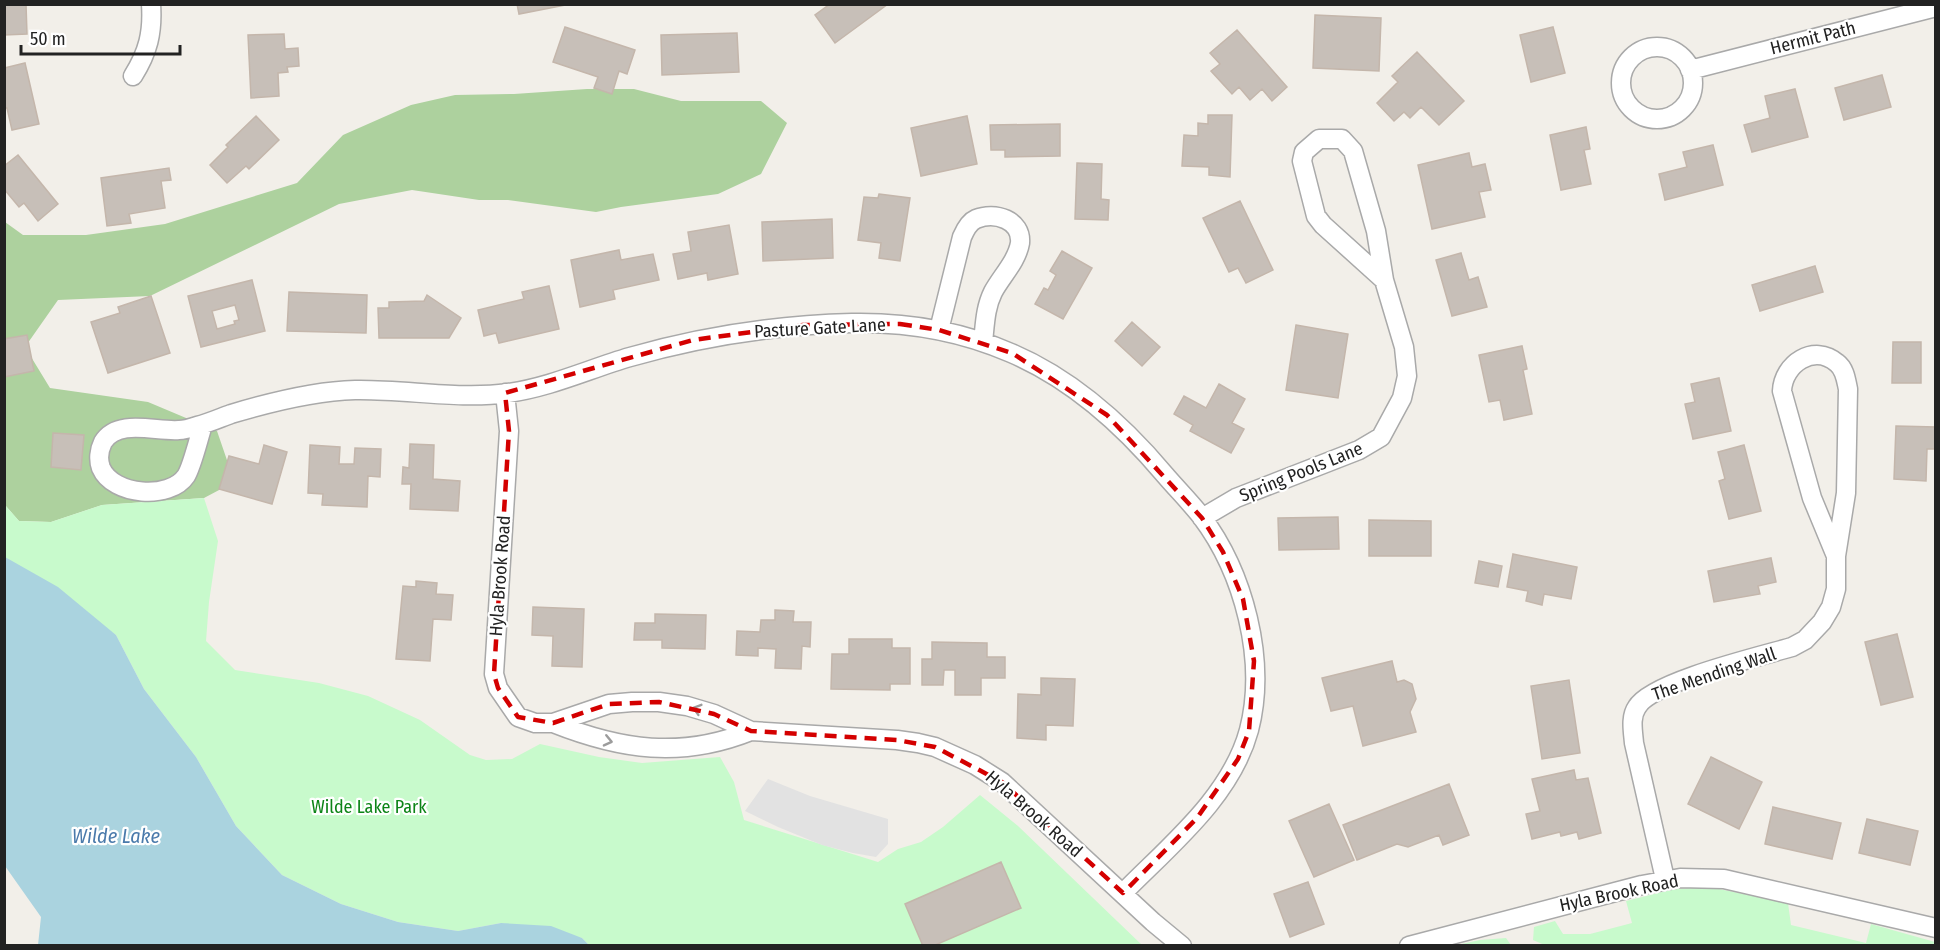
<svg xmlns="http://www.w3.org/2000/svg" width="1940" height="950" viewBox="0 0 1940 950" font-family="'Fira Sans Condensed',sans-serif">
<rect width="100%" height="100%" fill="#f2efe9"/>
<!-- forest -->
<path fill="#add19e" d="M587,89H634L681,101H761L787,123L761,174L718,194L621,207L596,212L508,200H479L412,190L339,204L150,296L58,300L25,347L50,388L148,402L217,431L229,466L221,489L204,498L102,505L51,522L19,521L5,505V222L23,235H86L165,224L297,183L343,135L411,105L455,95L514,94Z"/>
<!-- park -->
<path fill="#c8facc" d="M204,498L218,541L209,602L206,641L235,670L319,683L368,696L420,720L470,755L486,760L512,759L540,744L599,757L642,763L720,757L734,782L744,820L878,862L898,849L921,842L943,827L980,795L1018,826L1142,945H589L582,938L501,923L458,931L398,922L341,904L282,875L236,826L196,757L144,689L116,635L5,557V505L19,521L51,522L102,505Z
M1694,888L1719,889L1788,903L1791,925L1866,943L1871,924L1935,942V945L1547,946L1533,940L1534,927L1555,921L1563,934H1590L1632,923L1626,901L1674,889Z
M1506,938L1511,945H1457L1480,940Z"/>
<!-- parking -->
<path fill="#e2e2e2" d="M768,779L810,796L888,819V844L876,857L853,853L822,845L778,827L745,811Z"/>
<!-- water -->
<path fill="#aad3df" d="M5,557L58,587L116,635L144,689L196,757L236,826L282,875L341,904L398,922L458,931L501,923L551,926L582,938L589,945H38L41,917L5,866Z"/>
<!-- building -->
<path fill="#c7bfb8" stroke="#c4b6ab" stroke-width="1.5" fill-rule="evenodd" d="M4,4H26L27,34L4,35Z
M517,4H566V5L519,14Z
M830,4H888L835,43L815,15Z
M1315,15L1381,18L1379,71L1313,68Z
M565,27L635,50L627,74L619,71L612,94L594,88L598,77L553,62Z
M1553,27L1565,73L1531,82L1520,35Z
M1237,30L1287,87L1272,101L1262,89L1250,100L1239,87L1232,94L1211,71L1220,64L1210,53Z
M737,33L739,72L662,75L661,35Z
M284,34L285,49L298,48L299,66L287,67L288,72L278,73L279,96L251,98L248,35Z
M1417,52L1464,101L1439,125L1421,107L1410,118L1404,112L1394,121L1377,103L1398,82L1392,76Z
M25,63L39,124L12,130L7,108H4V68Z
M1882,75L1891,107L1844,120L1835,88Z
M1795,89L1808,137L1752,152L1744,125L1770,118L1765,96Z
M1208,115H1232L1230,177L1209,175V167L1182,166L1184,135L1198,136V123L1208,124Z
M256,116L279,140L249,169L246,166L227,183L210,165L228,147L226,145Z
M967,116L977,164L921,176L911,128Z
M1060,124V156L1005,157V150H991L990,125Z
M1586,127L1590,149L1584,150L1591,184L1561,190L1550,135Z
M1713,145L1723,185L1665,200L1659,174L1687,167L1683,152Z
M1469,153L1472,167L1485,164L1491,190L1479,192L1485,217L1432,229L1418,165Z
M18,155L58,204L38,221L24,203L19,207L4,189V166Z
M1077,163L1102,164L1101,199L1109,200L1108,220L1075,219Z
M169,168L171,180L161,181L165,208L129,214L131,223L107,226L101,178Z
M879,194L910,198L900,261L879,258L881,243L858,240L864,197L878,198Z
M1240,201L1273,270L1246,283L1238,268L1229,272L1203,218Z
M832,219L833,258L763,261L762,222Z
M729,225L738,274L708,280L707,273L678,279L673,254L691,251L688,232Z
M619,250L621,260L653,254L659,280L613,290L615,299L580,307L571,260Z
M1062,251L1092,268L1063,319L1035,304L1044,288L1048,290L1056,275L1050,271Z
M1461,253L1469,280L1478,277L1487,307L1452,316L1436,260Z
M1815,266L1823,292L1760,311L1752,285Z
M252,280L265,331L201,347L188,296ZM235,305L239,320L234,321L235,324L217,329L212,311Z
M549,286L559,329L499,343L496,333L484,336L478,310L524,299L522,292Z
M289,292L367,295L366,333L287,331Z
M427,295L461,318L449,338H379L378,308H389V302L424,301Z
M151,296L170,353L108,373L91,322L120,313L118,307Z
M1132,322L1160,347L1142,366L1115,341Z
M1296,325L1348,334L1338,398L1286,390Z
M27,335L34,371L4,377V339Z
M1893,342H1921V383H1892Z
M1522,346L1527,369L1523,370L1532,414L1504,420L1500,400L1489,402L1479,355Z
M1719,378L1731,431L1693,439L1685,404L1695,402L1691,384Z
M1219,384L1245,399L1232,423L1244,429L1231,453L1190,431L1193,425L1174,414L1184,396L1206,408Z
M1896,426L1936,427V449H1927L1926,481L1894,479Z
M53,433L84,435L81,470L51,467Z
M410,444L434,445L433,479L460,481L458,511L410,509L411,484H402L403,467L409,468Z
M264,445L287,452L272,504L219,489L229,456L259,464Z
M310,445L340,447L339,464H354L355,448L381,449L380,477L368,476L367,507L322,505L323,494L308,493Z
M1744,445L1761,511L1729,519L1719,481L1725,479L1718,452Z
M1338,517L1339,549L1279,550L1278,518Z
M1369,520L1431,521V556H1369Z
M1513,554L1577,567L1571,599L1544,594L1542,605L1526,601L1528,591L1507,587Z
M1771,558L1776,582L1758,586L1760,594L1714,602L1708,571Z
M1479,561L1502,566L1498,587L1475,583Z
M416,581L437,583L436,594L453,595L451,620L433,619L430,661L396,659L403,586L416,587Z
M533,607L584,609L582,667L552,666L553,636L532,635Z
M775,610L794,611L793,622H811L810,647L802,646L801,669L775,668L776,649L758,648V656L736,655L737,631L760,632L761,620H775Z
M655,614L706,615L705,649L662,648V640H634L635,623H655Z
M1897,634L1913,697L1881,705L1865,642Z
M849,639H892V648H910V684H890V690L831,689L832,654H849Z
M932,642L987,643V657H1005V678H981V695H955V670H944L943,685H922V659H932Z
M1392,661L1397,682L1404,680L1412,684L1416,699L1410,712L1416,732L1363,746L1353,706L1331,711L1322,678Z
M1041,678L1075,679L1073,726L1046,725V740L1017,738L1018,694L1041,695Z
M1569,680L1580,753L1542,759L1531,686Z
M1711,757L1762,782L1739,829L1688,804Z
M1574,770L1576,780L1588,778L1601,833L1579,839L1577,832L1561,836L1560,832L1532,839L1526,814L1540,811L1532,779Z
M1449,784L1469,835L1443,845L1439,835L1408,847L1397,844L1357,860L1343,825Z
M1329,804L1354,860L1314,877L1289,821Z
M1773,807L1841,823L1832,859L1765,844Z
M1867,819L1918,831L1910,865L1859,853Z
M1001,862L1021,908L933,946H923L905,904Z
M1308,882L1324,924L1290,937L1274,894Z"/>
<g fill="none" stroke-linecap="round" stroke-linejoin="round">
<defs>
<path id="minor" d="M1621 83a36 36 0 1 1 72 0a36 36 0 1 1-72 0Z
M1690,70L1936,7
M133,76C148,52 153,33 151,4
M939,330L962,237C965,230 969,222 976,219C995,211 1022,220 1020,243C1017,261 1001,277 993,292C985,308 985,325 983,342
M505,393L509,431L494,674L498,688L518,717L535,723H553L609,704L632,702H659L687,706L714,714L751,731L897,740L918,743L935,747L975,765L1002,782L1153,922L1182,946
M203,425C199,437 192,467 186,476C170,500 113,496 101,468C98,460 99,450 103,442C118,418 156,432 179,430C183,430 194,427 197,426C209,423 220,418 231,414C271,402 314,391 355,390C406,389 459,400 508,393C551,387 589,369 630,357C703,336 776,325 852,323C906,322 961,331 1011,353C1072,379 1123,425 1165,475C1177,489 1190,502 1201,516C1244,573 1267,660 1249,730C1231,797 1169,846 1123,893
M1202,518L1236,498L1359,450L1381,437L1402,398L1407,376L1404,347L1384,280L1376,231L1353,151L1342,139H1319L1304,152L1302,161L1316,216L1323,225L1384,280
M553,723C621,750 681,759 751,731
M1665,879L1634,743C1633,731 1630,717 1637,707C1651,682 1761,656 1792,647L1805,640L1822,622L1831,607L1836,589V556L1846,493L1848,389C1846,380 1845,369 1837,363C1814,343 1783,364 1782,391L1812,498L1836,556
M1409,946L1642,885L1680,878L1724,879L1936,928"/>
</defs>
<!-- minor casing -->
<use href="#minor" stroke="#a9a9a9" stroke-width="21"/>
<!-- minor -->
<use href="#minor" stroke="#fff" stroke-width="18"/>
</g>
<!-- one-way arrows -->
<defs><path id="oneway-chevron" d="M-2-3.5L2.5 0L-2 3.5" fill="none" stroke-width="1.6" stroke-linecap="round" stroke-linejoin="round" transform="scale(1.5)"/></defs>
<g stroke="#9c9c9c">
<use href="#oneway-chevron" transform="translate(697 709) rotate(-163)"/>
<use href="#oneway-chevron" transform="translate(608 741) rotate(13)"/>
</g>
<!-- marked area -->
<path fill="none" stroke="#d40000" stroke-width="4.5" stroke-dasharray="12 8" stroke-linejoin="round" d="M900,324L939,330L1012,353L1107,415L1202,518L1223,552L1243,599L1254,661L1249,731L1238,759L1197,818L1123,893L1002,782L935,747L897,740L751,731L714,714L659,702L609,704L553,723L518,717L498,688L494,674L509,431L505,393L693,340L803,325Z"/>
<g text-anchor="middle" stroke-width="4.5" stroke-linejoin="round" paint-order="stroke">
<!-- street labels -->
<g font-size="18" fill="#222" stroke="#fff">
<text transform="translate(1813 38) rotate(-14)" y="6">Hermit Path</text>
<text transform="translate(820 328) rotate(-3)" y="6">Pasture Gate Lane</text>
<text transform="translate(1301 472) rotate(-22)" y="6">Spring Pools Lane</text>
<text transform="translate(500 576) rotate(-86)" y="6">Hyla Brook Road</text>
<text transform="translate(1714 674) rotate(-19)" y="6">The Mending Wall</text>
<text transform="translate(1034 814) rotate(41)" y="6">Hyla Brook Road</text>
<text transform="translate(1619 893) rotate(-12)" y="6">Hyla Brook Road</text>
</g>
<!-- park labels -->
<g font-size="18" fill="#0c8416" stroke="#fff">
<text x="369" y="813">Wilde Lake Park</text>
</g>
<!-- water labels -->
<g font-size="20" font-style="italic" fill="#4a7aab" stroke="#fff">
<text x="116" y="843">Wilde Lake</text>
</g>
</g>
<!-- border -->
<rect width="1940" height="950" fill="none" stroke="#222222" stroke-width="12"/>
<!-- scale -->
<path d="M21 45v9h159v-9" fill="none" stroke="#222222" stroke-width="3"/>
<text x="30" y="45" font-size="18" fill="#222222" stroke="#ffffff" stroke-width="4.5" paint-order="stroke">50 m</text>
</svg>
